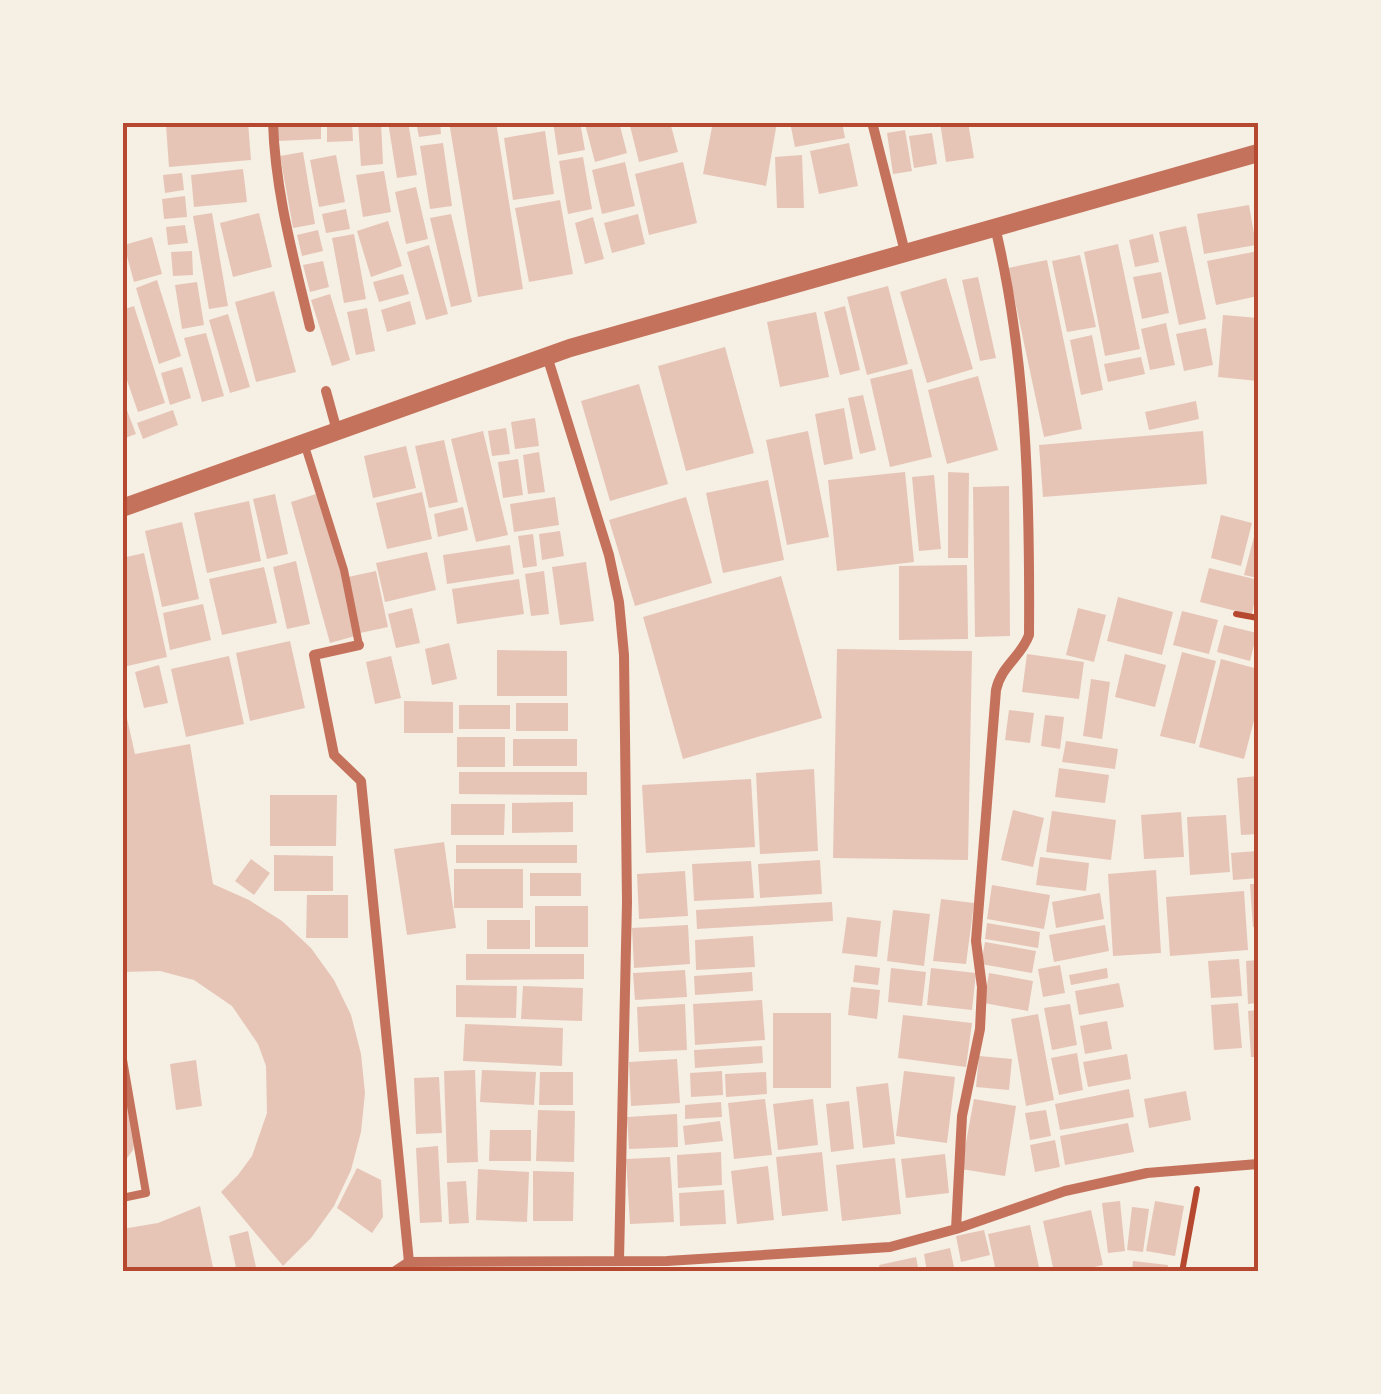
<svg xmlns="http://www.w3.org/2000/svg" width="1381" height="1394" viewBox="0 0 1381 1394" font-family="Spectral,serif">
<rect width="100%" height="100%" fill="#f6efe4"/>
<!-- building -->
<path fill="#e6c5b7" d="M195,122H248L251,160L169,167L166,125Z
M277,122H321V139L278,141Z
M327,122H352L353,141L327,142Z
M358,122H381L383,164L361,166Z
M388,122H408L417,175L397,178Z
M416,122H440L441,134L419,137Z
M449,122H496L523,289L478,297Z
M553,122H580L585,150L558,155Z
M619,122L627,153L595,162L585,124Z
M629,122H670L678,152L639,162Z
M713,122H777L766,186L703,174Z
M790,122H842L845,138L795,147Z
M940,122H968L974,158L946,162Z
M905,130L912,171L893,174L887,133Z
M545,131L554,194L513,200L504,138Z
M932,133L937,164L914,168L909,136Z
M443,143L452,206L430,209L420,146Z
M849,143L858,186L819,194L810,151Z
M303,152L315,224L293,228L280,156Z
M336,155L345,202L319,207L310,160Z
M802,155L804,208H777L775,157Z
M583,157L592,209L568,214L559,161Z
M625,162L635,206L602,214L592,170Z
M683,162L697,223L649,235L635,174Z
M243,169L247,202L194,207L191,175Z
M384,171L391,212L363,217L356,175Z
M182,173L184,190L165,193L163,175Z
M416,187L428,239L406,244L395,192Z
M185,196L187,217L164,219L162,199Z
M560,200L573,274L529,282L515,208Z
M1249,205L1256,245L1204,254L1197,214Z
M346,209L350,229L326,233L322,214Z
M212,213L228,306L209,309L193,216Z
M259,213L272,267L233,277L220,223Z
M451,214L472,302L451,307L430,218Z
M638,214L645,244L612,253L604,223Z
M593,217L604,259L585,264L575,223Z
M388,221L402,266L371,277L357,231Z
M185,225L188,243L168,245L166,227Z
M1186,226L1206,319L1179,325L1159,232Z
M318,230L323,251L302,256L297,235Z
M354,234L366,299L344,303L332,238Z
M1153,234L1159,262L1135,267L1129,240Z
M152,237L162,274L134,282L124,245Z
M1118,244L1140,349L1105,356L1084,252Z
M429,245L448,314L426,320L407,252Z
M192,251L193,275L173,276L171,252Z
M1258,251V296L1216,305L1207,261Z
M1080,255L1096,327L1067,332L1052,261Z
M1047,260L1082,429L1044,437L1008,268Z
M323,261L329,287L310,292L303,265Z
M1161,272L1169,313L1142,319L1133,277Z
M403,274L409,294L379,302L373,282Z
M978,277L996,358L980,361L962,280Z
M946,278L973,369L927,383L900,292Z
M157,280L181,356L159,364L136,288Z
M197,282L204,325L182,329L175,285Z
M888,286L908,364L867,375L847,297Z
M274,291L296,372L256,382L235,302Z
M330,294L350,360L332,366L311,300Z
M410,301L416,324L387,332L381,310Z
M134,306L165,403L138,412L122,366V310Z
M845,306L860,370L840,375L824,312Z
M367,308L375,351L356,355L347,312Z
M816,312L829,377L780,387L767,322Z
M228,314L250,387L230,393L209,320Z
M1223,315L1258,318V381L1218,377Z
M1166,323L1175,365L1150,370L1141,329Z
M1206,328L1213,365L1184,371L1176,334Z
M206,333L224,396L202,402L184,338Z
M1092,335L1103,390L1081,395L1070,340Z
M725,347L754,453L686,471L658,366Z
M1141,357L1145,374L1108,382L1104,364Z
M182,367L191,398L170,405L161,373Z
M912,369L932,457L890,467L870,379Z
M978,376L998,450L947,464L928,390Z
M639,384L668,484L610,501L581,401Z
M863,395L876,450L860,454L848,398Z
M122,397L136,434L122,439Z
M1196,401L1199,419L1149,430L1145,412Z
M844,408L853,459L824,465L815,414Z
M173,410L178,425L143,439L137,423Z
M535,418L539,446L515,449L511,422Z
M506,428L510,454L492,456L488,431Z
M483,431L508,535L476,542L451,439Z
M808,431L829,537L787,545L766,440Z
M1203,431L1207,484L1043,497L1039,445Z
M444,440L458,502L429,508L415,446Z
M406,446L416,488L373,498L364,456Z
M539,452L545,492L528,494L523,455Z
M518,459L523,495L503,498L498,462Z
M905,472L914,562L837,571L828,480Z
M948,472L969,473L968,558H948Z
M934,475L941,549L919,551L912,477Z
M768,480L784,560L723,573L706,493Z
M1009,486L1010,636L975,637L973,487Z
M422,492L432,539L387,549L376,503Z
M275,494L288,554L267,559L253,499Z
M316,494L340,566L355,636L330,643L291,502Z
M555,497L559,525L514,532L510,504Z
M686,497L712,583L635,606L609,520Z
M249,501L261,561L207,573L194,513Z
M463,507L468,530L438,537L434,514Z
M1221,515L1252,523L1241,566L1211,558Z
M182,522L199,599L162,607L145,531Z
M1257,525H1258V578L1244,575Z
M560,531L564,556L542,560L539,534Z
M533,534L537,566L523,568L518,536Z
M510,545L514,574L447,584L443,555Z
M427,552L436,590L385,602L376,563Z
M144,553L167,657L123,667L122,558Z
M296,561L310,624L287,629L273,567Z
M586,562L594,621L560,625L552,567Z
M967,565L968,639L899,640V566Z
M264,567L277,623L222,635L209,579Z
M1209,568L1258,580L1252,615L1200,602Z
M376,571L388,627L360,633L348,577Z
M544,571L549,614L531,616L525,574Z
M781,576L822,718L683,759L643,617Z
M519,579L524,614L457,624L452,589Z
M1118,597L1173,612L1162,655L1107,641Z
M203,604L211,640L170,650L163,613Z
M412,608L420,643L396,648L388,614Z
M1078,608L1106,615L1094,662L1066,655Z
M1182,611L1218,620L1209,654L1173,645Z
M1224,625L1257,633L1250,661L1217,652Z
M290,641L305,708L250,721L236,653Z
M449,643L457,679L432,685L425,649Z
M837,649L972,651L968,860L833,858Z
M497,650L567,651V696H497Z
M1182,652L1216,661L1195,744L1160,736Z
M1027,654L1084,662L1079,699L1022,692Z
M1125,654L1166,665L1155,707L1115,697Z
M229,656L244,724L186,737L171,669Z
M391,656L401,698L375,704L366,662Z
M1221,659L1258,669V705L1244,759L1199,747Z
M159,665L168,703L144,708L135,672Z
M1091,679L1110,682L1102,739L1083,736Z
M122,696L135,754L190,744L213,884L249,900L282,921L311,948L334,980L351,1015L361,1054L365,1093L361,1132L351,1170L334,1206L311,1238L283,1266L221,1192L238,1175L252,1156L267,1113L266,1066L258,1044L232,1006L194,980L160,971L122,972Z
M404,701L453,702V733H404Z
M516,703H568V731H516Z
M459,705H510V729H459Z
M1009,710L1034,713L1030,743L1005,740Z
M1045,715L1064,717L1060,749L1041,746Z
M457,737H505V767H457Z
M513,739H577V766H513Z
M1066,741L1118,749L1115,769L1062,762Z
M1059,768L1109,775L1105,803L1055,797Z
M814,769L818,851L760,854L756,773Z
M459,772H587V795L459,794Z
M1258,776V834L1241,835L1237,778Z
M751,779L755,847L646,853L642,785Z
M270,795H337L336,846H270Z
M573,802V832L512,833V803Z
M451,804H505L504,835H451Z
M1013,810L1044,818L1033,867L1001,860Z
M1052,811L1116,820L1111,860L1046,852Z
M1181,812L1184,857L1144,859L1141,815Z
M1226,815L1230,872L1190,875L1187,817Z
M444,842L456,928L407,935L394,849Z
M456,845H577V863H456Z
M1258,851V878L1233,880L1231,853Z
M274,855L333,856V891H274Z
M1040,857L1089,863L1086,891L1036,885Z
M251,859L270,873L254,895L235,881Z
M820,860L822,894L760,898L758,864Z
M751,861L754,898L694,901L692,864Z
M454,869H523V908H454Z
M1156,870L1161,953L1113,956L1108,874Z
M685,871L688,916L639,919L637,874Z
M530,873H581V896H530Z
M1250,884H1258V926L1253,927Z
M992,885L1050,895L1044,929L987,919Z
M1244,891L1248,950L1170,956L1166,897Z
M1100,893L1104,919L1056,928L1052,902Z
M307,895H348V938H306Z
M941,899L974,903L966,964L933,961Z
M832,902L833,921L697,929L696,910Z
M535,906H588V947H535Z
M893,910L930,914L924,966L887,961Z
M847,917L881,921L877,957L842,953Z
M487,920H530V949H487Z
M987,923L1040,932L1038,948L985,939Z
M688,925L690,964L634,968L632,928Z
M1105,925L1109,951L1054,962L1049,935Z
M753,936L755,967L696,970L695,940Z
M985,942L1036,951L1032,973L981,964Z
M466,954H584V979L466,980Z
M1239,959L1242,996L1211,998L1208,961Z
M1258,960V1003L1248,1004L1246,961Z
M855,965L880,968L878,985L853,982Z
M1060,965L1065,993L1043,997L1038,969Z
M891,968L926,972L922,1006L888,1002Z
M931,968L976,973L972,1010L927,1005Z
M1107,968L1108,978L1071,985L1069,975Z
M685,970L687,997L635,1000L633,973Z
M752,972L753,991L695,995L694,976Z
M989,973L1033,981L1028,1011L984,1003Z
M1119,983L1124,1007L1079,1015L1075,991Z
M456,985L517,986L516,1018L456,1017Z
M523,986L583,988L582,1021L521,1019Z
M851,987L880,990L877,1019L848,1015Z
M762,1000L765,1040L695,1045L693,1004Z
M1238,1003L1242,1048L1214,1050L1211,1005Z
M685,1004L687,1050L639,1052L637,1007Z
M1070,1004L1077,1045L1052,1050L1044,1008Z
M1258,1010V1057H1251L1248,1011Z
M773,1013H831V1088H773Z
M1038,1014L1054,1100L1026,1106L1011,1019Z
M903,1015L972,1023L966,1067L898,1058Z
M1107,1021L1112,1049L1085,1054L1080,1026Z
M465,1024L563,1028L562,1066L463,1061Z
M762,1046L763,1063L695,1068L694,1050Z
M1077,1053L1083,1090L1059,1095L1051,1058Z
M1127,1054L1131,1079L1088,1087L1083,1062Z
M979,1056L1012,1059L1009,1090L976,1087Z
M677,1059L680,1103L631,1106L629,1062Z
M196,1060L202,1106L176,1110L170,1064Z
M475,1070L478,1162L447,1163L444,1071Z
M482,1070L536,1072L534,1105L480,1102Z
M722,1071L723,1095L691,1097L690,1073Z
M904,1071L955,1077L947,1143L896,1136Z
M540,1072H573V1105H539Z
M766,1072L767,1094L726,1097L725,1074Z
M439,1077L442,1133L416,1134L414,1078Z
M122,1081L135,1135L133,1150L122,1165Z
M888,1083L895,1144L863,1148L856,1087Z
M1129,1089L1134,1117L1060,1130L1055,1104Z
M1186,1091L1191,1120L1149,1128L1144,1099Z
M765,1099L772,1155L734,1159L728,1103Z
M813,1099L818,1145L778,1150L773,1104Z
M974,1099L1016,1106L1005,1176L961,1169Z
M849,1101L854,1149L831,1152L826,1104Z
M721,1102L722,1117L685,1119V1105Z
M538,1110L575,1111L574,1162L536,1161Z
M1046,1110L1051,1136L1030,1140L1025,1113Z
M677,1114L678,1147L629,1149L627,1117Z
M720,1121L723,1141L685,1145L683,1126Z
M1128,1123L1134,1152L1065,1165L1060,1136Z
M490,1130H531V1161H489Z
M1055,1140L1060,1167L1035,1172L1030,1145Z
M438,1146L442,1222L420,1223L416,1148Z
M721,1152L722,1185L678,1188L677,1155Z
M822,1152L828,1211L782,1216L776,1157Z
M945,1154L949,1193L906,1198L901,1159Z
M670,1157L674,1222L630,1224L626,1159Z
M895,1158L901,1214L842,1221L836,1165Z
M768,1166L774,1220L737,1224L731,1171Z
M357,1168L381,1180L383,1217L372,1233L337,1208Z
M478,1169L529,1172L527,1222L476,1220Z
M533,1171L574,1172L573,1221H533Z
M466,1181L469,1223L449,1224L447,1182Z
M724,1190L726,1224L680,1226L679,1193Z
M1120,1201L1125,1251L1108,1253L1102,1203Z
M1155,1201L1184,1206L1175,1256L1146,1251Z
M200,1206L214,1272H199L206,1267L122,1272V1229L158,1223Z
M1132,1207L1149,1209L1143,1252L1127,1250Z
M1091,1210L1103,1265L1073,1272H1054L1043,1221Z
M1030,1225L1040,1272H996L988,1234Z
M984,1230L990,1255L961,1262L956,1236Z
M248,1231L257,1272H237L229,1236Z
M950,1248L955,1272H927L924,1254Z
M916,1257L919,1272H881L879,1265Z
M1133,1261L1168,1265L1167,1272H1132Z"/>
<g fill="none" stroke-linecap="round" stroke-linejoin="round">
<!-- path -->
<path stroke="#b5482f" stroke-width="6" d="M1236,614L1258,618
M1182,1272L1197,1189"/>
<!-- service -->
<path stroke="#c5725c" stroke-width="8" d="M304,443L344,570L359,645
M122,1054L146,1193L122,1198"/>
<!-- minor -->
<path stroke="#c5725c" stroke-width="10" d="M273,122C275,192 294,259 310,327
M872,122L905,252
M547,356L609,555L619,602L624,655L627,902L619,1260
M326,391L337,431
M359,645L314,655L334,755L361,781L409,1262
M956,1229L962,1116L980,1029L982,987L976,941L996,690C1001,666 1021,657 1029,635C1030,500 1027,359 995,227
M394,1272L409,1262L667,1261L890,1247L956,1229L1065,1191L1147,1173L1258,1164"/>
<!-- tertiary -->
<path stroke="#c5725c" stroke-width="18" d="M122,508L570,348L1258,153"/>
</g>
<!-- border -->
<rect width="1381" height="1394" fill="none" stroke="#f6efe4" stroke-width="250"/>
<rect x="125" y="125" width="1131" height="1144" fill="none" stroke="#b5482f" stroke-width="4"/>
</svg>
